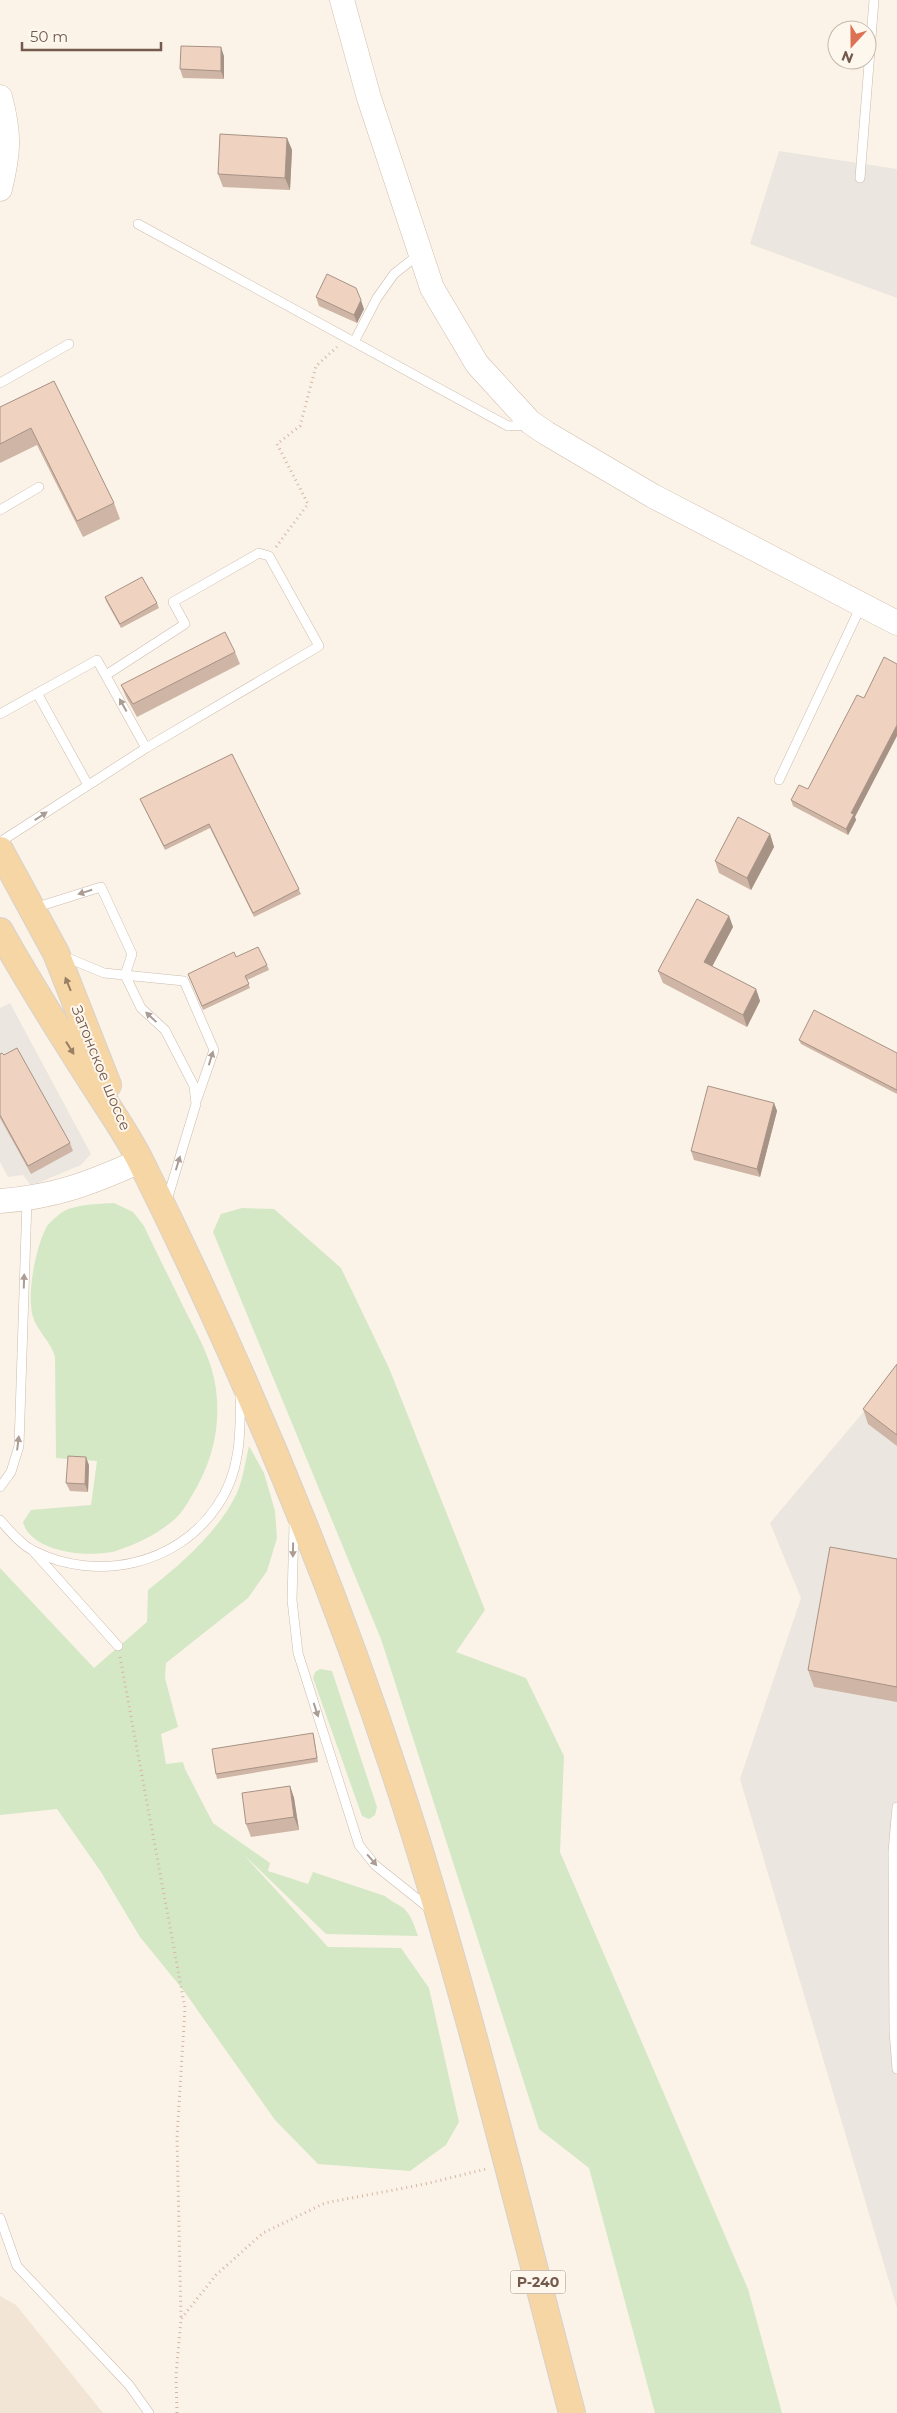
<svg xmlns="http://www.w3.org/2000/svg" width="897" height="2413" viewBox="0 0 897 2413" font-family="Montserrat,sans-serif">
<rect width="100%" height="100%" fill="#fbf3e7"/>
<!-- residential -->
<path fill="#f2e5d6" d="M0,2296L16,2305L103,2413H0Z"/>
<!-- industrial -->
<path fill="#ece6e0" d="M779,151L897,169V298L750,244Z
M10,1003L91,1154L81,1165L31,1186L23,1175L8,1177L0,1162V1008Z
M897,1372V2308L740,1779L801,1598L770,1523Z"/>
<!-- green -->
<path fill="#d4e8c6" d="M114,1203L133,1212L144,1226C157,1254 171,1281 184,1308C197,1334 212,1359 216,1389C221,1428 212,1464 191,1497C187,1504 182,1512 176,1518C160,1533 137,1544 116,1551C90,1558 31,1553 23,1522L31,1510L91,1505L97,1461L56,1458L55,1357C51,1342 38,1332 33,1317C26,1295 36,1246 47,1226C50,1222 57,1216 61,1213C74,1204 98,1204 114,1203Z
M242,1208L274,1209L341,1268L389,1368L485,1610L456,1652L526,1678L564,1756L560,1852L748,2289L782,2413H655L589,2168L539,2129L381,1639L213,1232L221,1214Z
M249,1446L264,1473L275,1511L277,1538L267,1571L248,1598L166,1663L165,1678L178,1727L161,1734L166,1764L183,1762L185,1769L213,1823L270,1863L268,1871L308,1884L313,1872L385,1896C391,1901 395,1903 402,1907C410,1912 415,1927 418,1936L326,1934L243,1854L328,1947L401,1948L429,1988L459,2122L446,2145L410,2171L318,2164L275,2120L184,1991L140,1937L101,1872L57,1809L0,1815V1568L94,1668L147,1622L148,1590C181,1564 217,1533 236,1495C243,1481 245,1462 249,1446Z
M320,1669L332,1671L377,1807L375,1815L369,1819L362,1816L313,1678L315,1672Z"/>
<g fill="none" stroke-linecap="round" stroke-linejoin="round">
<defs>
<path id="lane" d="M860,178L874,0
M138,224L508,426L529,425
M354,342L377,298L394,274L418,255
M0,383L69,344
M0,510L39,487
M37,693L88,785
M0,714L97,660L146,748
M779,780L861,606
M0,842L146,748L319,646L269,556L259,553L173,602L185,624L106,675
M34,908L101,887L132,954L125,975L141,1008L165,1030L194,1086L196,1104L167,1200
M63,956L104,973L184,981L214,1050L197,1099
M0,1487L11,1472L19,1446L27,1200
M0,1520C9,1530 21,1545 34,1551C96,1582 177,1566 217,1506C240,1474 241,1434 240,1396
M294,1524L292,1600L298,1653L359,1845L375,1865L430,1909
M34,1552L118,1646
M897,1807L893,1852L894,2031L897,2069
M0,2218L17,2266L129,2385L149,2413"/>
<path id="secondary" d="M342,0L369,98L432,288L477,364L530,422L546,433L653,496L897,623
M0,97C10,134 9,152 0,189
M0,1201C55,1197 91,1183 140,1161"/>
<path id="primary" d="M0,850L56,953L108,1085
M0,931C29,983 60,1032 92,1082C109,1109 128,1135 142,1164C249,1379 342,1603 414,1832C474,2024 521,2219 572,2413"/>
</defs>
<!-- lane casing -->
<use href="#lane" stroke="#ccbbae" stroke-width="10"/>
<!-- secondary casing -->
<use href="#secondary" stroke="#d1bdae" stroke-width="25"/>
<!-- primary casing -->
<use href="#primary" stroke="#d8d1cd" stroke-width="28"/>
<!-- path -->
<path stroke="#d4b6a3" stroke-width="3" stroke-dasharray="1 4" stroke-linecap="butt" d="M276,547L308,504L277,444L300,426L316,366L337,347
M120,1657L185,2008L177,2137L181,2319
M177,2413L176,2375L181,2319L216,2275L263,2233L325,2203L425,2184L486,2169"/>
<!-- lane -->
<use href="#lane" stroke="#fff" stroke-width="9"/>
<!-- secondary -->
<use href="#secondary" stroke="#fff" stroke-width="24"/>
<!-- primary -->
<use href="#primary" stroke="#f5d6a4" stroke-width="26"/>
</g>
<!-- wall -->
<path fill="#ceb5a5" d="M224,56V79L183,78L180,69Z
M287,138L292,150L290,190L223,187L218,174Z
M316,297L364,309L357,323L319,306Z
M54,381L114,503L120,519L83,537L37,445L0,463V407Z
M105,597L157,603L159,608L121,628L106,601Z
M235,652L240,664L137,717L126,697L121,685Z
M232,754L301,894L254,917L210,828L165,850L140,799Z
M791,800L855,817L856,820L848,835L793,806Z
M770,834L774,847L751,890L719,873L715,861Z
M729,916L733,927L712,967L756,989L760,1001L747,1027L663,983L658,971Z
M236,957L267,965L269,970L247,980L250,988L203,1010L190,978Z
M799,1040L897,1053V1094L801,1044Z
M0,1054L4,1055L70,1143L73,1151L31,1174L0,1118Z
M774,1103L777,1111L760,1177L694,1160L691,1151Z
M897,1364V1446L868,1424L863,1409Z
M89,1465L88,1492L70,1491L66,1483Z
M897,1559V1702L814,1687L808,1670Z
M313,1733L314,1737L318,1762L217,1779L216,1774Z
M290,1786L294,1798L299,1830L251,1837L246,1824Z"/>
<!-- shaded-wall -->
<path fill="#a79386" d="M221,47L224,56V79L221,71Z
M287,138L292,150L290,190L285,178Z
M361,300L364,309L357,323L354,315Z
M897,725V736L855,817L856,820L848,835L846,829L851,813Z
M770,834L774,847L751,890L747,878Z
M729,916L733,927L708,974L704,962Z
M756,989L760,1001L747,1027L743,1015Z
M774,1103L777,1111L760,1177L757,1169Z
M86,1457L89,1465L88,1492L85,1484Z
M290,1786L294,1798L299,1830L294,1817Z"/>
<!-- building -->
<path fill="#efd2c0" stroke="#a79386" d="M181,46L221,47V71L180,69Z
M220,134L287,138L285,178L218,174Z
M327,274L356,288L361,300L354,315L316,297Z
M54,381L114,503L77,521L31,428L0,444V407Z
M142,577L157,603L120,624L105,597Z
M225,632L235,652L133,704L121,685Z
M884,657L897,664V725L851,813L854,814L846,829L791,800L799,785L808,789L857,695L864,698Z
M232,754L299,889L253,913L209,824L164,846L140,799Z
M738,817L770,834L747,878L715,861Z
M697,899L729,916L704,962L756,989L743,1015L658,971Z
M258,947L267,965L245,976L249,984L202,1006L188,974L234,952L236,957Z
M814,1010L897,1053V1090L799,1040Z
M17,1048L70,1143L28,1166L0,1115V1054L2,1053L4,1055Z
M708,1086L774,1103L757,1169L691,1151Z
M897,1364V1435L863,1409Z
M68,1456L86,1457L85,1484L66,1483Z
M830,1547L897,1559V1687L808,1670Z
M313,1733L317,1758L216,1774L212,1749Z
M290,1786L294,1817L246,1824L242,1793Z"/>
<!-- one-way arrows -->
<defs><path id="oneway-solid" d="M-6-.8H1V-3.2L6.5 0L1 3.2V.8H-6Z" transform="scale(1.25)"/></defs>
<g fill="#ab9c94">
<use href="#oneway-solid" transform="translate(123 705) rotate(-119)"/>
<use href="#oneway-solid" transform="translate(41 816) rotate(-33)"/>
<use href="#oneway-solid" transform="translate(85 892) rotate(163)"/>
<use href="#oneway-solid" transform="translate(151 1017) rotate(-137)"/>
<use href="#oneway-solid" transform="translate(211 1058) rotate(-73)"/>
<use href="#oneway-solid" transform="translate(178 1163) rotate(-73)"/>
<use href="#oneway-solid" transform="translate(24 1281) rotate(-88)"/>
<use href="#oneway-solid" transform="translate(18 1443) rotate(-83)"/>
<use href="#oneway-solid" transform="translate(293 1550) rotate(91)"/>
<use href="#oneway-solid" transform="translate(316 1710) rotate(72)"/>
<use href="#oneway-solid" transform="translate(372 1860) rotate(49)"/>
</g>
<g fill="#9a7f67">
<use href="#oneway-solid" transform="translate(68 984) rotate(-112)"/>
<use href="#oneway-solid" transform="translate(70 1048) rotate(58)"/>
</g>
<g text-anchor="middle" stroke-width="4" stroke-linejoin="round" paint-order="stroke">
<!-- shield labels -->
<rect fill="#fef7ed" stroke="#9d897d" stroke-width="1" x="510.5" y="2270.5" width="55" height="23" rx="4"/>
<g font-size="14" font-weight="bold" fill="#735a4d">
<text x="538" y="2287">Р-240</text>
</g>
<!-- street labels -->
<g font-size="15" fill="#735a4d" stroke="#fef7ed">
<text transform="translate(101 1068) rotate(68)" y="5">Затонское шоссе</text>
</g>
</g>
<!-- north arrow -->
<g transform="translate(852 45) rotate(201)"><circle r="24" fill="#fef7ed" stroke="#c6b8ad"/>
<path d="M0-4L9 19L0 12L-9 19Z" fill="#dd7154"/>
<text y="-8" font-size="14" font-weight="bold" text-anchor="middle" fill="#735a4d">N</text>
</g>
<!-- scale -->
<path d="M22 42v8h139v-8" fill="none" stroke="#735a4d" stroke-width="2.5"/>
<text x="30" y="42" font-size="15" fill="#735a4d" stroke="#fef7ed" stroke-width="4" paint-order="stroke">50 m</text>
</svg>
